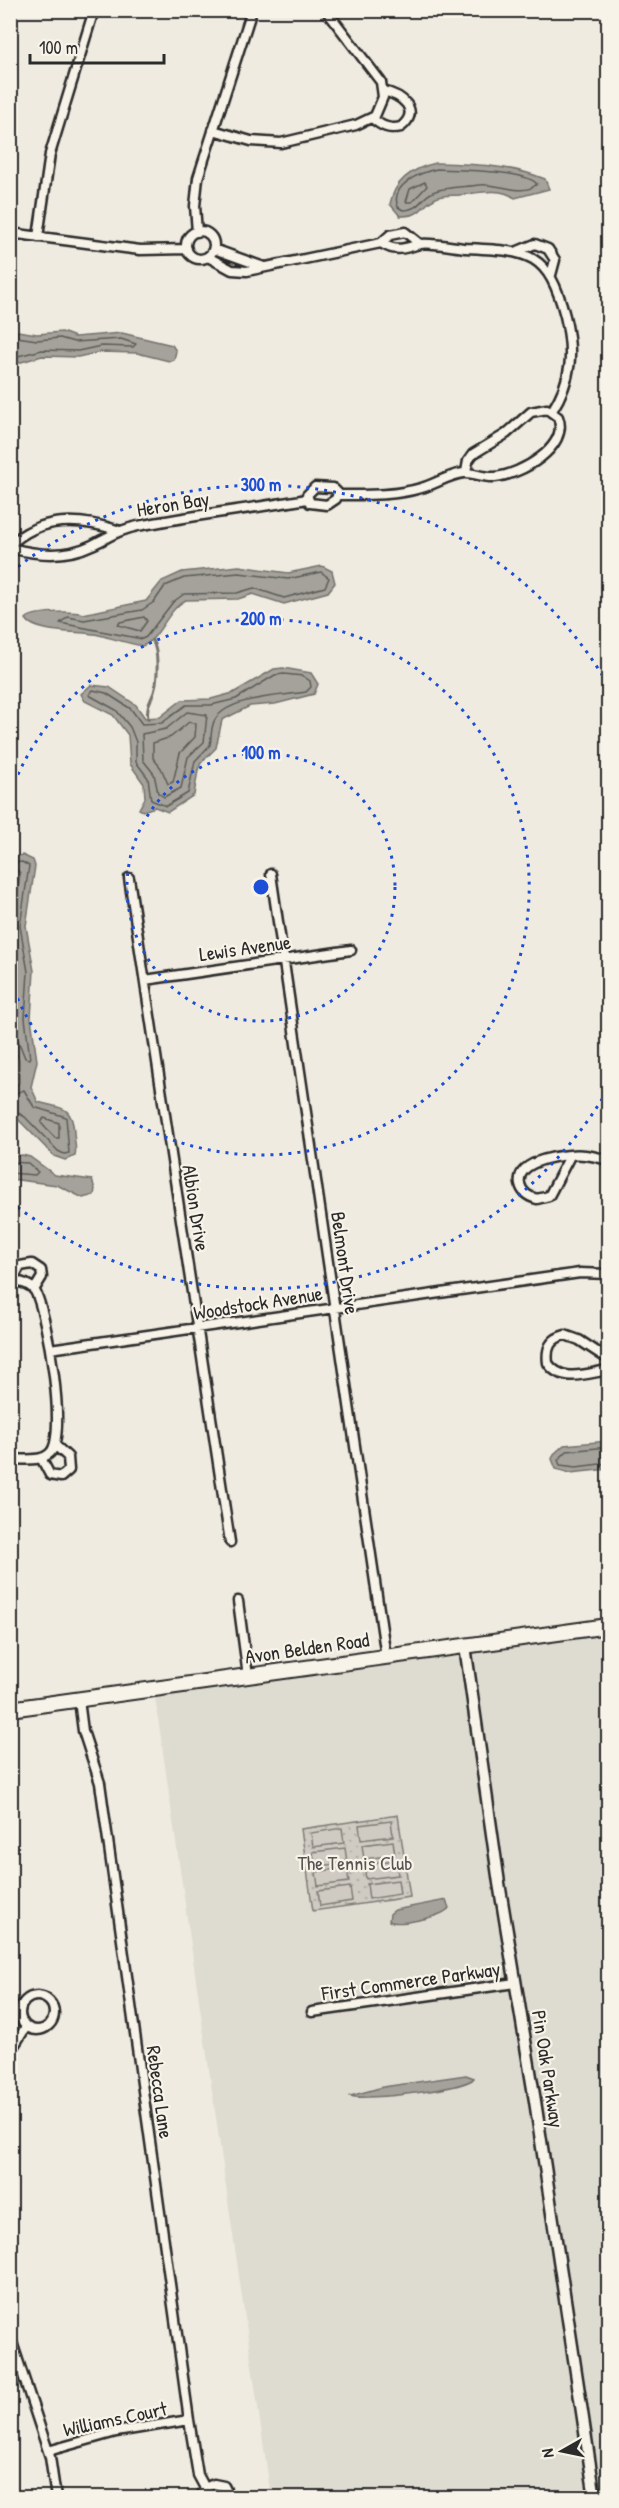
<svg xmlns="http://www.w3.org/2000/svg" width="619" height="2508" viewBox="0 0 619 2508" font-family="'Patrick Hand',sans-serif">
<defs>
<pattern id="park-dots" width="8" height="8" patternUnits="userSpaceOnUse" patternTransform="scale(1.5)"><rect width="8" height="8" fill="#cfcbc2"/><path d="M2 2h.1M6 6h.1" fill="none" stroke="#b2aea7" stroke-width="1.8" stroke-linecap="round"/></pattern>
</defs>
<rect width="100%" height="100%" fill="#efebe0"/>
<filter id="ink" filterUnits="userSpaceOnUse"><feTurbulence type="fractalNoise" baseFrequency=".0167" numOctaves="2"/><feDisplacementMap in="SourceGraphic" scale="12" xChannelSelector="R" yChannelSelector="G"/><feConvolveMatrix kernelMatrix="1 2 1 2 8 2 1 2 1" color-interpolation-filters="sRGB"/></filter>
<g filter="url(#ink)">
<!-- built -->
<path fill="#dedbd1" d="M608,1634V2497H271L155,1697Z"/>
<!-- park -->
<path fill="url(#park-dots)" stroke="#7d7b76" stroke-width="1.5" d="M398,1815L410,1897L313,1911L301,1829Z"/>
<!-- garden -->
<path fill="#cfcbc2" stroke="#7d7b76" stroke-width="1.5" d="M391,1821L393,1836L361,1840L359,1825Z
M342,1828L344,1843L313,1847L311,1833Z
M393,1841L395,1855L364,1859L362,1845Z
M345,1848L347,1862L315,1867L313,1852Z
M396,1860L398,1875L366,1879L364,1864Z
M347,1867L349,1882L318,1886L316,1872Z
M398,1880L400,1894L369,1899L367,1884Z
M350,1887L352,1901L320,1906L318,1891Z"/>
<!-- water -->
<path fill="#a4a29a" stroke="#74726e" stroke-width="1.5" d="M436,163C473,164 511,165 545,179L549,189L515,198C499,187 479,193 460,195C453,196 444,194 436,198C419,206 424,216 400,216L390,204C395,179 413,168 436,163Z
M11,330L37,334L62,332L75,337L122,333L172,345L176,351L174,360L169,361L137,353L101,352L78,357L42,356L11,365Z
M239,566L288,573L322,566L332,571L335,583L328,592L284,604L253,594L238,599L186,600C167,609 159,641 142,646C127,643 114,639 99,635C82,631 35,634 26,619C32,611 73,611 83,614L146,601L162,581L182,572Z
M283,668L311,673L318,684L314,694L275,704L250,706L222,720L216,748L201,763L198,770L194,795L168,812L155,807L143,811L139,809L145,798L144,784L130,764L128,735L113,715L85,701L81,694L91,685L109,687L136,705L145,718L160,717L182,700L211,699L233,693L274,669Z
M22,855L33,860L35,866L26,926L34,971L31,1018L37,1061L31,1087L38,1102C60,1109 72,1104 74,1132C74,1141 77,1147 75,1156L65,1160L54,1156L11,1112V1090L19,1083V1060L10,1037L14,974L10,953V858Z
M22,1155L30,1157L55,1175L92,1180L95,1189L94,1195L83,1198L57,1185L11,1179V1157Z
M608,1441V1469L570,1473L556,1469L552,1459L554,1454L564,1445Z
M446,1900L449,1908C442,1917 399,1926 389,1921L390,1914L395,1910Z
M466,2075L474,2078C467,2089 365,2101 350,2096L383,2087Z"/>
<g fill="none" stroke-linecap="round" stroke-linejoin="round">
<!-- shore -->
<path stroke="#5b5b57" stroke-width="1.5" d="M437,169C457,170 526,170 537,184C522,198 498,182 479,185C467,187 444,187 433,192C420,198 420,210 403,210L398,207C389,185 421,172 437,169Z
M425,182L427,186L412,202H406L410,189Z
M10,336L37,340L60,338L74,342L121,339L136,344L133,347L101,346L78,351L42,350L10,358
M321,572L329,578L325,587L284,598L254,588L237,593L184,594L173,602L146,637L142,639L60,623L68,617L84,620L142,610L154,602L165,586L184,578L239,573L288,579Z
M144,617L147,621L140,631L118,625L120,622Z
M284,674L303,676L310,681L311,687L306,692C281,696 231,697 216,718C210,726 212,736 210,745L195,761L188,793L166,806L151,800L148,778L136,762V742L130,727L116,710L89,695L93,690L106,693L131,709L142,724L162,723L186,705H211L236,699L275,675Z
M187,712L207,715L204,742L188,757L181,788L164,797L158,793L154,774L143,760L142,734L166,729Z
M189,722L196,724L195,737L180,753L173,782L168,784L161,768L153,758V743L171,737Z
M10,863L22,862L29,866L20,926L28,972L25,1018L30,1059L25,1058L18,1040L10,1038
M10,871L17,870L20,873L13,926L17,953L10,956
M10,1095L24,1090L34,1107L66,1117L69,1153L64,1154L58,1151L25,1117L10,1108
M44,1118L59,1123V1138H55L41,1123Z
M10,1162L28,1163L38,1172L35,1175L10,1173
M608,1447L567,1451L558,1460L560,1465L576,1467L608,1463"/>
<!-- stream -->
<path stroke="#74726e" stroke-width="3" d="M148,719C146,706 150,703 154,692C158,679 159,651 152,640"/>
<defs>
<path id="minor" d="M372,118C381,126 389,130 401,127C422,110 401,95 383,91
M213,130L251,141L281,143L356,125L375,116L383,97L381,82L326,10
M186 245a14 14 0 1 1 28 0a14 14 0 1 1-28 0Z
M197,232L195,206L198,178L252,10
M10,233L140,250L187,249
M38,237L50,154L94,10
M420,244L405,232L390,235L381,243C397,253 404,248 420,244C430,242 454,247 465,248C527,251 548,250 565,316C574,353 572,379 552,411
M214,249L264,267
M518,251L535,244L548,249L555,260L551,275
M208,257L232,270L247,271L381,243
M315,487L333,488L338,493L336,499L327,505L310,503L307,495Z
M338,495C366,495 394,496 421,488C434,485 450,474 464,473C472,472 484,478 495,477C520,475 570,447 558,417L547,409L531,412L506,434L473,454L468,461L466,472
M10,545C41,516 79,518 117,530
M10,548C38,555 65,558 92,545C109,537 118,530 138,526C194,515 250,509 307,499
M271,874L386,1657
M129,878L230,1542
M145,980L351,950
M570,1156L549,1196L537,1199C529,1197 522,1193 520,1184C515,1159 568,1153 585,1155C593,1156 601,1158 608,1160
M12,1281L20,1266L32,1264L41,1270L42,1277L34,1290
M10,1282C19,1281 29,1283 35,1291C47,1313 68,1437 50,1453C41,1462 23,1459 10,1459
M50,1349L580,1273L608,1274
M608,1359L579,1340L565,1335C550,1339 546,1348 548,1363C561,1384 588,1373 608,1370
M41,1458L50,1475L61,1477L69,1470L68,1457L56,1446
M238,1601L248,1676
M79,1700L83,1731L100,1783L189,2420L198,2475L205,2488
M20 2013a17 17 0 1 1 34 0a17 17 0 1 1-34 0Z
M312,2012L515,1983
M10,2052L26,2027
M10,2336L50,2457L56,2498
M48,2451L116,2432L189,2420
M200,2498L205,2488L214,2484L224,2486L230,2498"/>
<path id="tertiary" d="M465,1646L499,1883L535,2101L595,2498"/>
<path id="primary" d="M10,1709L608,1626"/>
</defs>
<!-- minor casing -->
<use href="#minor" stroke="#2b2b2b" stroke-width="13"/>
<!-- tertiary casing -->
<use href="#tertiary" stroke="#2b2b2b" stroke-width="15"/>
<!-- primary casing -->
<use href="#primary" stroke="#2b2b2b" stroke-width="18"/>
<!-- minor -->
<use href="#minor" stroke="#f7f3e8" stroke-width="8"/>
<!-- tertiary -->
<use href="#tertiary" stroke="#f7f3e8" stroke-width="10"/>
<!-- primary -->
<use href="#primary" stroke="#f7f3e8" stroke-width="14"/>
</g>
</g>
<!-- distance rings -->
<g fill="none" stroke="#1d4ed8" stroke-width="3" stroke-dasharray="3 6">
<circle cx="261" cy="887" r="134"/>
<path d="M11 791A268 268 0 1 1 11 983"/>
<path d="M607 1091A402 402 0 0 1 11 1202M11 572A402 402 0 0 1 607 683"/>
</g>
<g text-anchor="middle" stroke-width="4.5" stroke-linejoin="round" paint-order="stroke">
<!-- street labels -->
<g font-size="20" fill="#2b2b2b" stroke="#f7f3e8">
<text transform="translate(173 504) rotate(-9)" y="7">Heron Bay</text>
<text transform="translate(245 948) rotate(-8)" y="7">Lewis Avenue</text>
<text transform="translate(196 1208) rotate(81)" y="7">Albion Drive</text>
<text transform="translate(345 1263) rotate(82)" y="7">Belmont Drive</text>
<text transform="translate(258 1303) rotate(-9)" y="7">Woodstock Avenue</text>
<text transform="translate(307 1648) rotate(-8)" y="7">Avon Belden Road</text>
<text transform="translate(411 1981) rotate(-8)" y="7">First Commerce Parkway</text>
<text transform="translate(548 2069) rotate(81)" y="7">Pin Oak Parkway</text>
<text transform="translate(160 2092) rotate(82)" y="7">Rebecca Lane</text>
<text transform="translate(115 2419) rotate(-12)" y="7">Williams Court</text>
</g>
<!-- park labels -->
<g font-size="20" fill="#545351" stroke="#f7f3e8">
<text x="355" y="1870">The Tennis Club</text>
</g>
</g>
<circle cx="261" cy="887" r="9" fill="#1d4ed8" stroke="#f7f3e8" stroke-width="3"/>
<g font-size="18" text-anchor="middle" font-weight="bold" fill="#1d4ed8" stroke="#f7f3e8" stroke-width="4.5" stroke-linejoin="round" paint-order="stroke">
<text x="261" y="491">300 m</text>
<text x="261" y="625">200 m</text>
<text x="261" y="759">100 m</text>
</g>
<!-- margin -->
<rect width="619" height="2508" fill="none" stroke="#f7f3e8" stroke-width="36"/>
<rect x="18" y="18" width="583" height="2472" fill="none" stroke="#2b2b2b" stroke-width="2" filter="url(#ink)"/>
<!-- north arrow -->
<g transform="translate(562 2451) rotate(261)" stroke="#f7f3e8" stroke-width="4.5" paint-order="stroke">
<path d="M0-4.5L10 22L0 15L-10 22Z" fill="#2b2b2b"/>
<text y="-9" font-size="16" font-weight="bold" text-anchor="middle" fill="#2b2b2b">N</text>
</g>
<!-- scale -->
<path d="M30 54v9h134v-9" fill="none" stroke="#2b2b2b" stroke-width="3"/>
<text x="39" y="54" font-size="18" fill="#2b2b2b" stroke="#f7f3e8" stroke-width="4.5" paint-order="stroke">100 m</text>
</svg>
